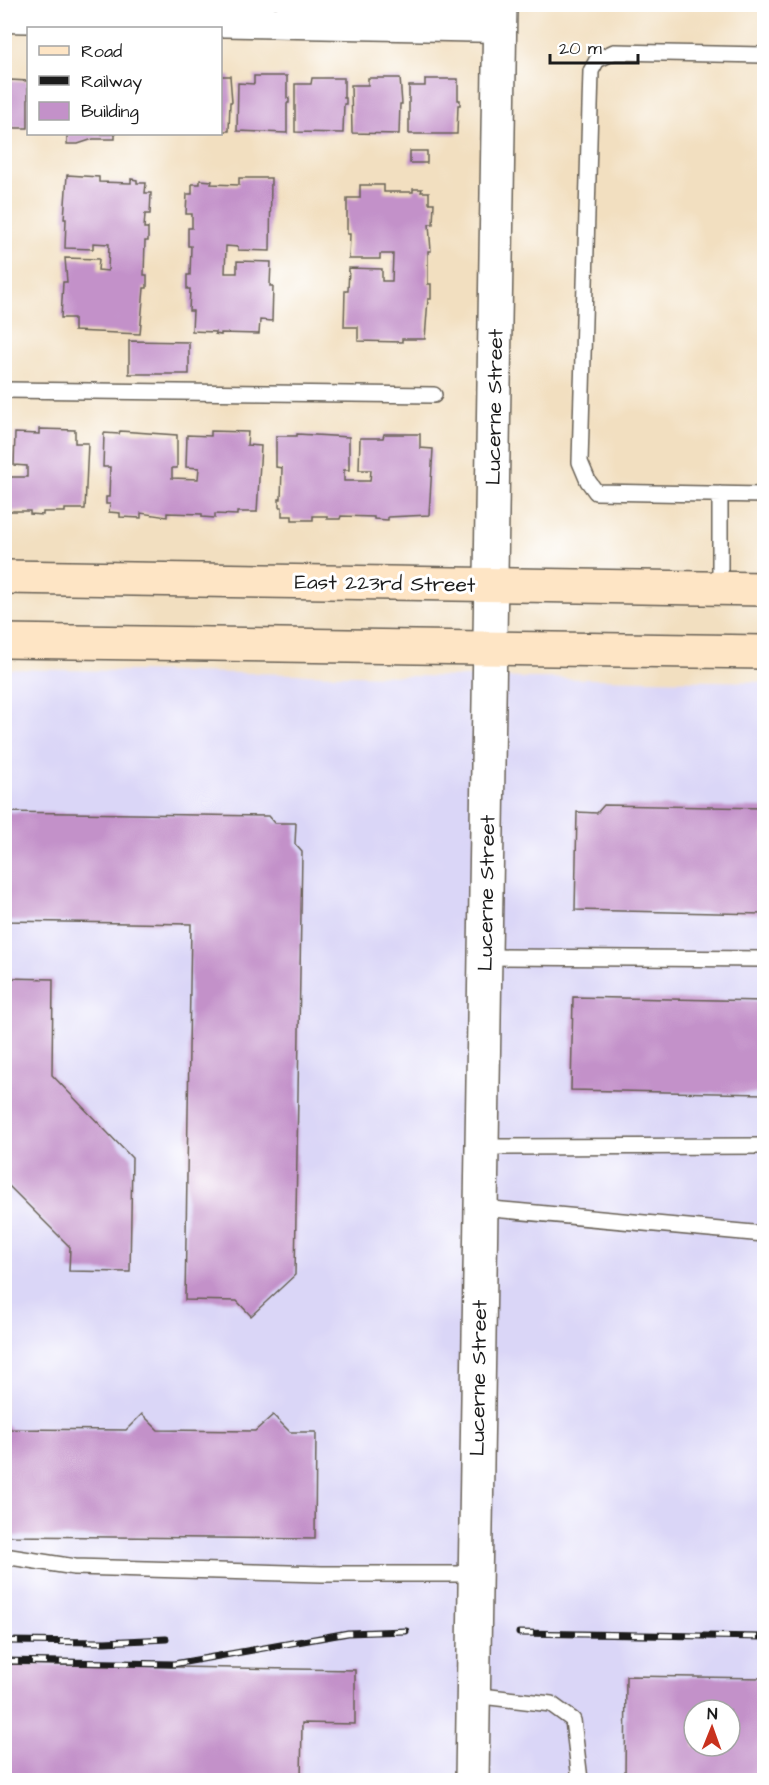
<svg xmlns="http://www.w3.org/2000/svg" width="769" height="1785" viewBox="0 0 769 1785" font-family="'Architects Daughter',sans-serif">
<rect width="100%" height="100%" fill="#fff"/>
<filter id="ink" filterUnits="userSpaceOnUse"><feTurbulence type="fractalNoise" baseFrequency=".0167" numOctaves="2"/><feDisplacementMap in="SourceGraphic" scale="12" xChannelSelector="R" yChannelSelector="G"/><feConvolveMatrix kernelMatrix="1 2 1 2 8 2 1 2 1" color-interpolation-filters="sRGB"/></filter>
<filter id="wash" filterUnits="userSpaceOnUse"><feTurbulence type="fractalNoise" baseFrequency=".008" numOctaves="4" result="noise"/><feDisplacementMap in="SourceGraphic" scale="24" xChannelSelector="R" yChannelSelector="G"/><feGaussianBlur stdDeviation="1.35" result="paint"/><feColorMatrix in="noise" values="0 0 0 0 0 0 0 0 0 0 0 0 0 0 0 0 0 1.4 0 .05"/><feComposite in="paint" operator="in"/></filter>
<g filter="url(#wash)">
<rect width="100%" height="100%" fill="#f2dfc0"/>
<!-- built -->
<path fill="#dad6f7" fill-rule="evenodd" d="M5,669L764,682V1780H5ZM694,1710H730V1746H694Z"/>
<g id="blocks">
<!-- building -->
<path fill="#c391c9" fill-rule="evenodd" d="M220,76H230L232,102H230L229,131H220Z
M254,76H287V98H289V103H287V133L237,131L238,83L254,84Z
M312,78H344V98H346V104H344L343,133L295,132V84H311Z
M368,78H400L402,104H400L399,134L352,133L351,85H368Z
M425,79H458V100H460V105H458L457,134H409V86H425Z
M10,80L28,81V128H10Z
M67,134H115V139H93L78,144H67Z
M410,151H427V163H410Z
M67,175L99,177V182L131,183V179L137,180V183H146L145,193H151L150,214H145L144,228H148V241H145L144,275H147V288H144L140,334L74,331V318H61L63,282H67L65,258L99,259L98,270L108,271L109,244L93,243V249L65,248L66,219H64Z
M239,178H271L270,251L238,250V247L226,246L225,273H237V261L271,262L270,286H273L272,321L260,320L259,334L221,333V335L215,334V332L192,331L193,311H189L190,289H187V275H190L191,246H188V228H192V214H186L187,194H192V184H200V180L212,181L211,184L239,185Z
M360,185H384V192H413V189H422L421,192H429V203H434L433,224H429L431,251H428V284H431V299H428L425,339H402V342L358,341V327H344L345,291H348L349,268L382,269V281H392L393,254H380V259H349L350,234H347V198H360Z
M129,341L189,342V374H129Z
M39,429L75,430V443H88L85,509H65V512H43V515L30,514V511H4V477H27V466L14,465L15,433L39,434Z
M120,431L177,435V468H172V478L198,479L199,468L186,467L187,435L211,436V431L248,432L247,445L261,446L257,512H237V515L215,514V518L202,517V514L167,513V517L141,513V518L120,517V513L109,512L110,504H106V497H109L110,467H103L104,433L119,434Z
M297,434L349,437V470H344V481H370L371,470H359L360,438H383L384,434H420V448L433,449L429,515L388,517V520L374,519V517L341,516L340,519H327V516H313V520H292V516H282V507H279V499H281L282,468L276,467V436H297Z
M604,805L764,808V914L575,910L577,812L597,813Z
M4,812L269,816L275,823H296L295,844L302,852L295,1275L251,1316L237,1301L185,1300L191,924L4,921Z
M4,978L53,979L52,1075L132,1158L130,1272L69,1271L70,1247L4,1181Z
M573,997L764,1001V1094L571,1090Z
M142,1414L158,1430L255,1431L273,1415L290,1432H316L315,1539L10,1536L4,1534V1422L11,1429L126,1430Z
M4,1664L355,1670V1724L302,1723L301,1780H4Z
M626,1676L764,1678V1780H625ZM694,1710H730V1746H694Z"/>
</g>
</g>
<g filter="url(#ink)">
<use href="#blocks" fill-opacity="0" stroke="#676055" stroke-width="1.5"/>
<g fill="none" stroke-linecap="round" stroke-linejoin="round">
<defs>
<path id="service" d="M764,55L614,52L597,60L591,71L580,462L588,481L596,492L764,495
M4,390L434,395
M720,494V588
M485,957L764,959
M482,1147L764,1146
M481,1208L764,1234
M4,1556L75,1567L322,1574H475
M473,1695L551,1704L573,1720L580,1780"/>
<path id="minor" d="M4,17L499,27"/>
<path id="tertiary" d="M472,1780L500,4"/>
<path id="secondary" d="M4,577L764,589
M4,641L764,652"/>
</defs>
<!-- service casing -->
<use href="#service" stroke="#676055" stroke-width="18"/>
<!-- minor casing -->
<use href="#minor" stroke="#676055" stroke-width="33"/>
<!-- tertiary casing -->
<use href="#tertiary" stroke="#676055" stroke-width="36"/>
<!-- secondary casing -->
<use href="#secondary" stroke="#676055" stroke-width="36"/>
<!-- service -->
<use href="#service" stroke="#fff" stroke-width="15"/>
<!-- minor -->
<use href="#minor" stroke="#fff" stroke-width="30"/>
<!-- tertiary -->
<use href="#tertiary" stroke="#fff" stroke-width="33"/>
<!-- secondary -->
<use href="#secondary" stroke="#fee5c5" stroke-width="33"/>
<defs>
<path id="rail" d="M519,1633L764,1637
M4,1641L105,1642L166,1639
M4,1661L174,1664L348,1633L406,1631"/>
</defs>
<!-- rail casing -->
<use href="#rail" stroke="#1c1c1c" stroke-width="7"/>
<!-- rail -->
<use href="#rail" stroke="#fff" stroke-width="4.5" stroke-dasharray="14" stroke-linecap="butt"/>
</g>
</g>
<g text-anchor="middle" stroke-width="6" stroke-linejoin="round" paint-order="stroke">
<!-- street labels -->
<g font-size="21" fill="#1c1c1c" stroke="#fff">
<text transform="translate(494 407) rotate(-89)" y="7">Lucerne Street</text>
<text transform="translate(385 583) rotate(1)" y="7">East 223rd Street</text>
<text transform="translate(486 893) rotate(-89)" y="7">Lucerne Street</text>
<text transform="translate(478 1378) rotate(-89)" y="7">Lucerne Street</text>
</g>
</g>
<!-- margin -->
<rect width="769" height="1785" fill="none" stroke="#fff" stroke-width="24"/>
<!-- legend -->
<rect x="27" y="27" width="195" height="108" fill="#ffffff" stroke="#a4a4a4" stroke-width="1.5"/>
<rect x="39" y="46" width="30" height="9" fill="#fee5c5" stroke="#a4a4a4" stroke-width="1.5"/>
<text x="81" y="57" font-size="18" fill="#1c1c1c">Road</text>
<rect x="39" y="76" width="30" height="9" fill="#1c1c1c" stroke="#a4a4a4" stroke-width="1.5"/>
<text x="81" y="87" font-size="18" fill="#1c1c1c">Railway</text>
<rect x="39" y="102" width="30" height="18" fill="#c391c9" stroke="#a4a4a4" stroke-width="1.5"/>
<text x="81" y="117" font-size="18" fill="#1c1c1c">Building</text>
<!-- north arrow -->
<g transform="translate(712 1728) rotate(1)"><circle r="28" fill="#ffffff" stroke="#a4a4a4" stroke-width="1.5"/>
<path d="M0-4.5L10 22L0 15L-10 22Z" fill="#c8321e"/>
<text y="-9" font-size="16" font-weight="bold" text-anchor="middle" fill="#1c1c1c">N</text>
</g>
<!-- scale -->
<path d="M550 54v9h88v-9" fill="none" stroke="#1c1c1c" stroke-width="3"/>
<text x="559" y="54" font-size="18" fill="#1c1c1c" stroke="#ffffff" stroke-width="4.5" paint-order="stroke">20 m</text>
</svg>
